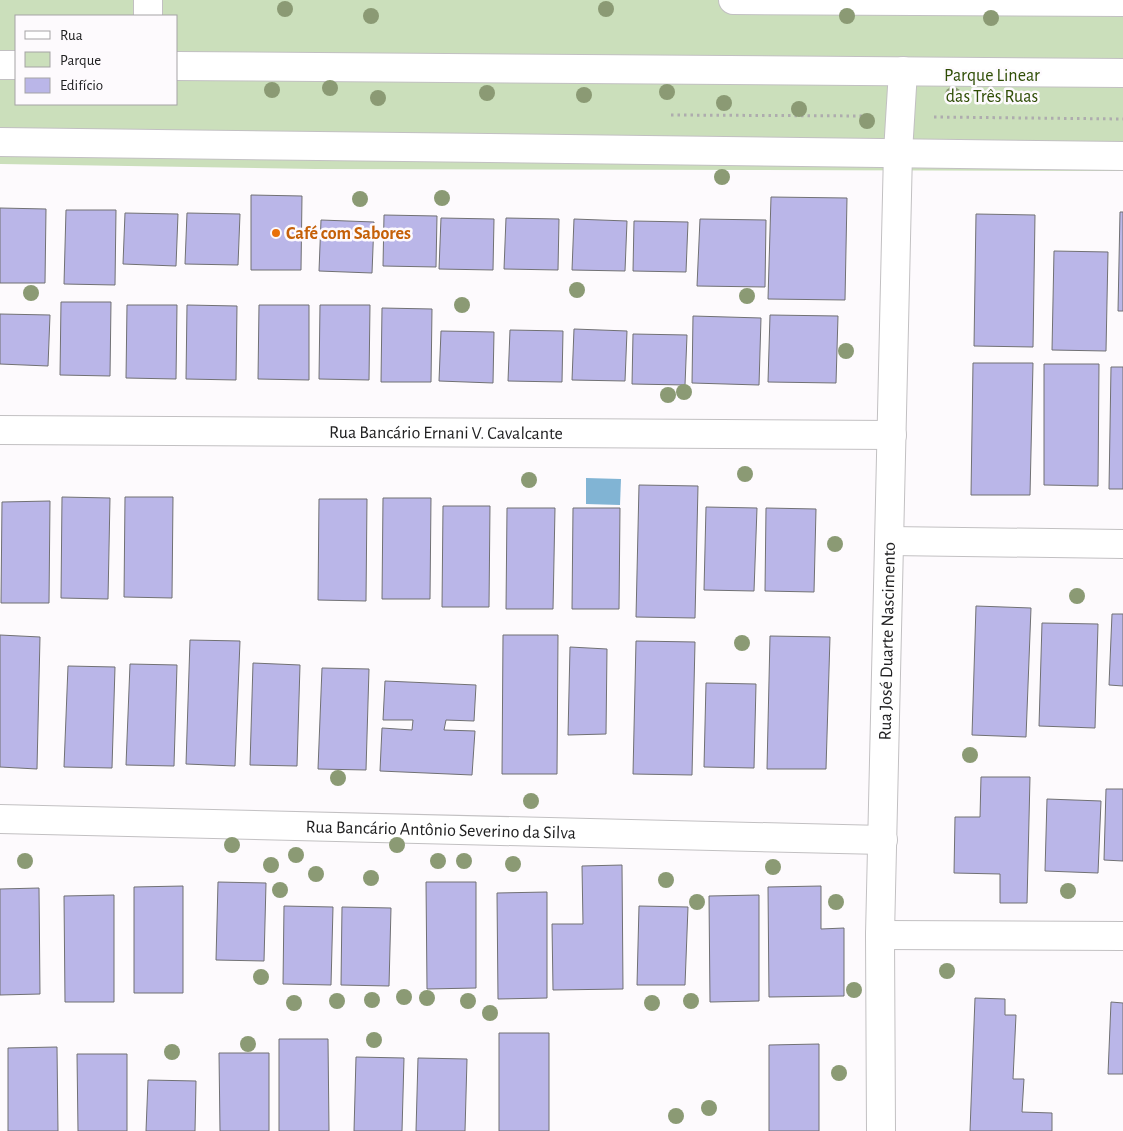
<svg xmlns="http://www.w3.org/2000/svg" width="1123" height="1131" viewBox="0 0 1123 1131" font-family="'Alegreya Sans',sans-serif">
<rect width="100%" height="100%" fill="#fdfafd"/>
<!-- green -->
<path fill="#cbdfbb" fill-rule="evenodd" d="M0,0H1123V171L316,169L0,164ZM16,16H176V104H16Z"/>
<!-- water -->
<path fill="#81b4d4" d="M586,478L621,479L620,505L586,504Z"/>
<!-- building -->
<path fill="#bab6e8" stroke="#717173" d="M251,195L302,196L301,270H251Z
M771,197L847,198L845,300L768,299Z
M0,208L46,209L45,283H0Z
M66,210H116L115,285L64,284Z
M1120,212H1123V311H1118Z
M125,213L178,214L176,266L123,264Z
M187,213L240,214L238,265L185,264Z
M976,214L1035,215L1033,347L974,346Z
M384,215L437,216L436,267L383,266Z
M441,218L494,219L493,270L439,269Z
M506,218L559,219L558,270L504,269Z
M574,219L627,221L625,271L572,270Z
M700,219L766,220L765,287L697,286Z
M321,220L374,222L372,273L319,271Z
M634,221L688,222L686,272L633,271Z
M1054,251L1108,252L1106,351L1052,350Z
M61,302H111L110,376L60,375Z
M127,305H177L176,379L126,378Z
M187,305L237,306L236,380L186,379Z
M259,305H309V380L258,379Z
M320,305H370L369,380L319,379Z
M382,308L432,309L431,382H381Z
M0,314L50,315L48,366L0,364Z
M770,315L838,316L836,383L768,382Z
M693,316L761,318L759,385L692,383Z
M574,329L627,331L625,381L572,380Z
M510,330L563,331L562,382L508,381Z
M441,331L494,332L493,383L439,381Z
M633,334L687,335L685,385L632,384Z
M973,363H1033L1030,495H971Z
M1044,364H1099L1098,486L1044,485Z
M1111,367H1123V489H1109Z
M639,485L698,486L695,618L636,617Z
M62,497L110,498L108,599L61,598Z
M125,497H173L172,598L124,597Z
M383,498H431L430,599H382Z
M319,499H367L366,601L318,600Z
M50,501L49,603H1L2,502Z
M443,506H490L489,607H442Z
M706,507L757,508L754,591L704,590Z
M507,508H555L553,609H506Z
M573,508H620L619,609H572Z
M766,508L816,509L814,592L765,591Z
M976,606L1031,608L1026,737L972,735Z
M1112,614H1123V686L1109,685Z
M1042,623L1098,624L1095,728L1039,726Z
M0,635L40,637L37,769L0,767Z
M503,635H558L557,774H502Z
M770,636L830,637L826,769H767Z
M190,640L240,641L235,766L186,764Z
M636,641L695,642L692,775L633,774Z
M570,647L607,649L606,734L568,735Z
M253,663L300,665L297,766L250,765Z
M130,664L177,665L174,766L126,765Z
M68,666L115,667L112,768L64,767Z
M322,668L369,669L366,770L318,769Z
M385,681L476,685L474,721L446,720L444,730L475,731L472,775L380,771L382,728L412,730L413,720H383Z
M706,683L756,684L754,768L704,767Z
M981,777H1030L1027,903H1000V874L954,873L955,817H980Z
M1106,789H1123V861L1104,860Z
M1047,799L1101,801L1098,873L1045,871Z
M622,865L623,989L553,990L552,924H583L582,866Z
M218,882L266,883L264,961L216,960Z
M426,882H476V988L427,989Z
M183,886V993H134V887Z
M821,886V929L844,928V996L769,997L768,887Z
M39,888L40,994L0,995V889Z
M547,892V998L498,999L497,893Z
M114,895V1002H65L64,896Z
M759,895V1001L710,1002L709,896Z
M284,906L333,907L331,985L283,984Z
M639,906L688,907L685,985H637Z
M342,907L391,908L389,986L341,985Z
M975,998L1005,999V1015H1016L1013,1079H1024L1022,1112L1052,1113V1131H970Z
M1111,1002L1123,1003V1074H1108Z
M499,1033H549V1131H499Z
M279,1039H328L329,1131H279Z
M819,1044V1131H769V1045Z
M57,1047L58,1131H8V1048Z
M219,1053H269V1131H220Z
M77,1054H127V1131H78Z
M356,1057L404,1058L402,1131H354Z
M418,1058L467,1059L465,1131H416Z
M148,1080L196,1081L195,1131H146Z"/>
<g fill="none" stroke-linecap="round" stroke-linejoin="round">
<defs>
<g id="street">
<path d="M0,142L1123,156"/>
<path id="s1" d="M0,430L892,435"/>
<path d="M890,541L1123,544"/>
<path id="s2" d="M0,819L883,840"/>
<path d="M880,935L1123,936"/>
<path id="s3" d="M881,1131L880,935L898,152L903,71"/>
</g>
<path id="secondary" d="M733,0L1123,2
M148,16V0
M0,65H16
M176,66L1123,73"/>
</defs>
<!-- street casing -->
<use href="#street" stroke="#c2c0c2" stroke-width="30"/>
<!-- secondary casing -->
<use href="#secondary" stroke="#c2c0c2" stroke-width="30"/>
<!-- path -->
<path stroke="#aeacae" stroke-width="3" stroke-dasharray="2.5 4" stroke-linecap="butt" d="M671,115L867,116
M934,117L1123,119"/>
<!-- street -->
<use href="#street" stroke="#fff" stroke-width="28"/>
<!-- secondary -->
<use href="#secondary" stroke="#fff" stroke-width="28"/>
</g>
<!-- trees -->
<g fill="#8b9a74">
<circle cx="285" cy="9" r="8"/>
<circle cx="606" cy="9" r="8"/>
<circle cx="371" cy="16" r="8"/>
<circle cx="847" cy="16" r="8"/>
<circle cx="991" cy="18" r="8"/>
<circle cx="330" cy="88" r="8"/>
<circle cx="272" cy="90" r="8"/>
<circle cx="667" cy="92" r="8"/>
<circle cx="487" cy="93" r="8"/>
<circle cx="584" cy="95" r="8"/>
<circle cx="953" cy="95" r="8"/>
<circle cx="378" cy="98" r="8"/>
<circle cx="724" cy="103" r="8"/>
<circle cx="799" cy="109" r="8"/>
<circle cx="867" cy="121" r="8"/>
<circle cx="722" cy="177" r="8"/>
<circle cx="442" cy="198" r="8"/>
<circle cx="360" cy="199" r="8"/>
<circle cx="577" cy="290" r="8"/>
<circle cx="31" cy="293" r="8"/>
<circle cx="747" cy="296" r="8"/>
<circle cx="462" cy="305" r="8"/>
<circle cx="846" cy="351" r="8"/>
<circle cx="684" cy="392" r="8"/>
<circle cx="668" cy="395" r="8"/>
<circle cx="745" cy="474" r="8"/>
<circle cx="529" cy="480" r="8"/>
<circle cx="835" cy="544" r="8"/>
<circle cx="1077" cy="596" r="8"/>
<circle cx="742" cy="643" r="8"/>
<circle cx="970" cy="755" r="8"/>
<circle cx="338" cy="778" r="8"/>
<circle cx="531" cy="801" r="8"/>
<circle cx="232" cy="845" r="8"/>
<circle cx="397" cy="845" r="8"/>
<circle cx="296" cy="855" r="8"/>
<circle cx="25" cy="861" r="8"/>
<circle cx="438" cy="861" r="8"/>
<circle cx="464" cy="861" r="8"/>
<circle cx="513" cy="864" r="8"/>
<circle cx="271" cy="865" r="8"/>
<circle cx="773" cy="867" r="8"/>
<circle cx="316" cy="874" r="8"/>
<circle cx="371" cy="878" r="8"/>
<circle cx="666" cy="880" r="8"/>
<circle cx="280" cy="890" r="8"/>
<circle cx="1068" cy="891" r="8"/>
<circle cx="697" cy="902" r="8"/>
<circle cx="836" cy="902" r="8"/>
<circle cx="947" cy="971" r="8"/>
<circle cx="261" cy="977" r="8"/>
<circle cx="854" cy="990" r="8"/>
<circle cx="404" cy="997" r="8"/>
<circle cx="427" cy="998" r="8"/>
<circle cx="372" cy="1000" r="8"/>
<circle cx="337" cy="1001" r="8"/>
<circle cx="468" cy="1001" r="8"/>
<circle cx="691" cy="1001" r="8"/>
<circle cx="294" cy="1003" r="8"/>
<circle cx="652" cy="1003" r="8"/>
<circle cx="490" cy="1013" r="8"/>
<circle cx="374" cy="1040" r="8"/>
<circle cx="248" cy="1044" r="8"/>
<circle cx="172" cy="1052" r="8"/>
<circle cx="839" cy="1073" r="8"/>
<circle cx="709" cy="1108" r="8"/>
<circle cx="676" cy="1116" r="8"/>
</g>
<!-- markers -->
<circle fill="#e8710a" stroke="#fdfafd" stroke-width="2" cx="276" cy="233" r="5"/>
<g text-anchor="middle" stroke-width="5" stroke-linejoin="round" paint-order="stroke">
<!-- park labels -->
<g font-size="18" fill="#2e4c04" stroke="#fdfafd">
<text x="992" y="81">Parque Linear<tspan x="992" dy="21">das Três Ruas</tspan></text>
</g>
<!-- food labels -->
<g font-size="18" font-weight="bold" fill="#c56008" stroke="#fdfafd" text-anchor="start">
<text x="286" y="239">Café com Sabores</text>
</g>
<!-- street labels -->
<g font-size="18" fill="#212122" stroke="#fdfafd">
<text dy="6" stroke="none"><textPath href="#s1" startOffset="446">Rua Bancário Ernani V. Cavalcante</textPath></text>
<text dy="6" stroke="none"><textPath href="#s3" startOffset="490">Rua José Duarte Nascimento</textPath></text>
<text dy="6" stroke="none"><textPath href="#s2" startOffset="441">Rua Bancário Antônio Severino da Silva</textPath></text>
</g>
</g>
<!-- legend -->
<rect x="15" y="15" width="162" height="90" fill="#fdfafd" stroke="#a5a3a5"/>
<rect x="25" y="31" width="25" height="8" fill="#ffffff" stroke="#a5a3a5"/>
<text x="60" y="40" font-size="15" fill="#212122">Rua</text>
<rect x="25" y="52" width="25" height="15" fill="#cbdfbb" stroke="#a5a3a5"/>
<text x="60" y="65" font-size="15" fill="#212122">Parque</text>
<rect x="25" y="78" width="25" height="15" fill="#bab6e8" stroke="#a5a3a5"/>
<text x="60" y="90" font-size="15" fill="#212122">Edifício</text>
</svg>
